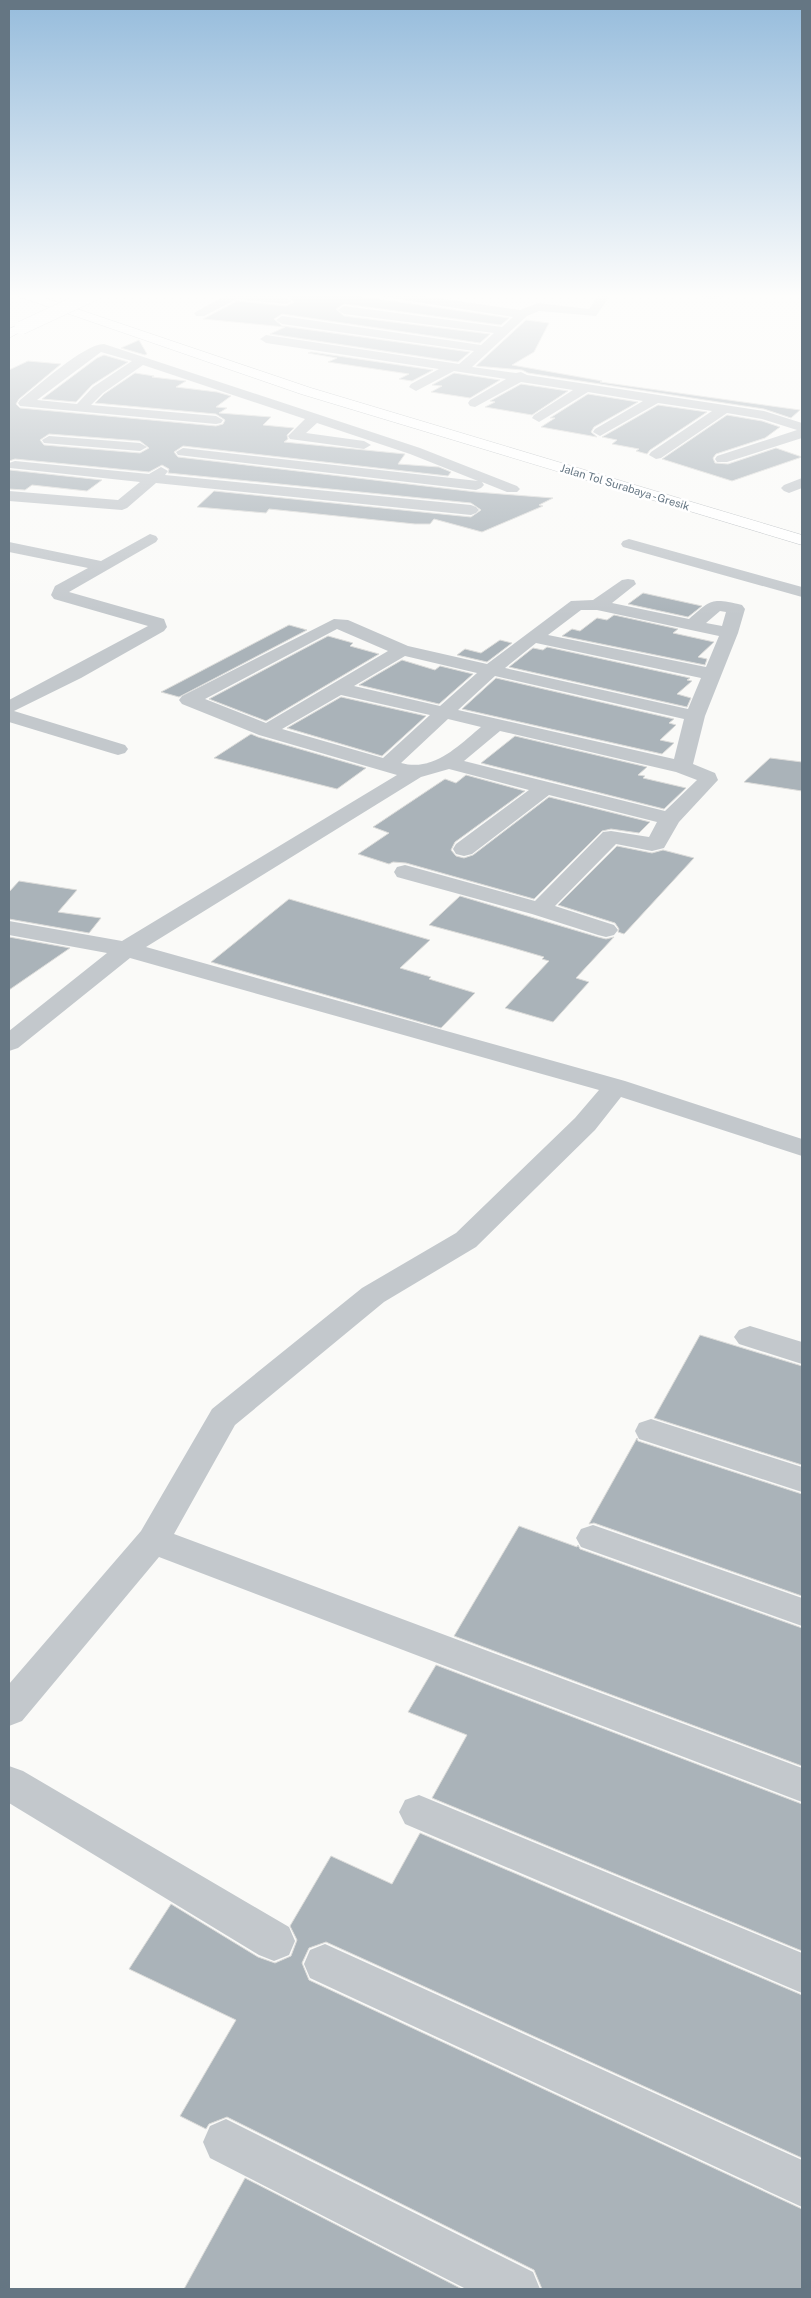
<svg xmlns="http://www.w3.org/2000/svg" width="811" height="2298" viewBox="0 0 811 2298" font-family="'Public Sans',sans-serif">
<rect width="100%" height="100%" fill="#fafaf8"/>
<!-- building -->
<path fill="#aab3b9" stroke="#dcdcda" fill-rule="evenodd" d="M279,294H345L509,318L501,325L344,304L336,309L344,316L490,334L480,343L282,314L274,319L282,326L470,352L458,362L270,334L285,327L203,319L237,301L286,306L294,302L288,296Z
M526,320L549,323L534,352L512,365L602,381L600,382L800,410L791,418L764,409L528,373L522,370L476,366Z
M139,340L147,354L145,355L121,348Z
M311,352L433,370L412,381L399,379L409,374L328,362L337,358L308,353Z
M104,355L128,362L92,385L76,402L42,399L97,358Z
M28,361L61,364L19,399L16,404L20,408L216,426L223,424L225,420L216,414L95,403L104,394L135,373L154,376L152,377L186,381L176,387L217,392L231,396L216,407L227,408L219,413L271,417L263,425L294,428L287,435L288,439L284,442L405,454L398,464L439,467L451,472L448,476L183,446L174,452L178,457L476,492L553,498L539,505L543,506L482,532L434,519L430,524H415L269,509L266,513L197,507L214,491L471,517L481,510L471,503L168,473L169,469L162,465L149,472L15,459L9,461V370ZM49,434L140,441L149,448L140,453L44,445L40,440Z
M454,373L500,380L470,398L431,392L442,386L432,385Z
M521,384L568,391L532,415L485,407L495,402L490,401Z
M588,394L638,402L594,427L591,432L597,437L541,427L555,418H550Z
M658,405L707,412L650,450L647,454L636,451L639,449L612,444L617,440L602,437Z
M727,415L762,421L780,427L765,438L716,454L713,458L715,463L728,464L776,448L802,457L732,481L662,459Z
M9,469L10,470L102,480L87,491L32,485L25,490L9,489Z
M643,593L702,606L688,617L628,604Z
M614,615L678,629L673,633L714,642L698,657L707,659L705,665L562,636L572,629L580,631L597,618L607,620Z
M289,625L307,630L179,697L161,692Z
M328,636L353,643L350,646L379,654L266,721L209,699Z
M500,640L512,643L487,662L457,655L465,649L481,653Z
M547,647L690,678L687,680L692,681L677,694L691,698L687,707L509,667L533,648L543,650Z
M402,660L435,670L440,666L473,674L439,704L359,685Z
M496,678L674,719L669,723L676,725L660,740L674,743L662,754L462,709Z
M341,697L426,716L382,756L287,728Z
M251,734L258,737L366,768L337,789L214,758Z
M515,736L647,767L638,775L645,776L643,778L686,788L664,809L481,763Z
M770,758L802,762V791L744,782Z
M466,775L525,791L455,842L451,850L456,856L464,858L473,855L549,797L650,822L639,833L611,829L602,831L534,899L406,863L393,862L389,864L358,854L389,833L373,827L445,779L456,783Z
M617,846L652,853L663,850L694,858L624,934L618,932L619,929L615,923L558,905Z
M19,881L77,890L58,912L101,918L89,933L9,919V892Z
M460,896L598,937L606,939L614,937L576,978L589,982L553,1022L505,1008L549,961L542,959L544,957L503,945L429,925Z
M289,899L430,940L400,968L431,977L429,979L475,993L441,1028L211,962Z
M9,937L70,948L9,990Z
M700,1335L802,1366V1465L654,1418Z
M637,1438L638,1441L802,1494V1596L594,1523L589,1524Z
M519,1526L577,1547L578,1545L580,1549L802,1628V1766L454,1636Z
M436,1665L802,1804V1951L432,1798L467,1735L408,1712Z
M420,1833L802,1995V2158L326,1942L309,1948L302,1963L309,1980L802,2209V2289H542L534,2270L227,2117L209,2124L206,2129L180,2116L236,2020L129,1969L171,1904L258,1957L275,1963L291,1956L297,1940L290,1926L331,1856L392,1884Z
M245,2178L462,2289H184Z"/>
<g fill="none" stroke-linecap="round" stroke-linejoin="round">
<defs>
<path id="major" d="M21,324L25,325L27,328L9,338V329Z"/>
<path id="highway" d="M15,294H33L311,388L802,535V545L301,394L17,296Z"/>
</defs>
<!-- major casing -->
<use href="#major" stroke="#b5babe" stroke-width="1"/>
<!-- highway casing -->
<use href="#highway" stroke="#b4b9bd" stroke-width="1"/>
<!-- minor -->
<path fill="#c3c8cc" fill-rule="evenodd" d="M228,294C242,294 282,292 292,301L286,304L237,299L204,316H196L194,313Z
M379,294H409L520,310L538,303L589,309L599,294H611L596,316L539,311L527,316L472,367L516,373L521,372L527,375L764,411L802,423V438L727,462H717L715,459L717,456L797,430L762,419L727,413L661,458L656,459L649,455L651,452L712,411L658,403L600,436L593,432L595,429L643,401L588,392L539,422L532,418L534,415L573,390L521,382L475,407L470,406L468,403L470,400L506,379L454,371L416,391L409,387L411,384L439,369L266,343L260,339L266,335L459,364L474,351L282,324L276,320L282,316L481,345L494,333L344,314L338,310L344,306L502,327L513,317L385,297Z
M696,294H728C721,300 703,300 696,294Z
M104,344L420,448L517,486L520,489L517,492H507L482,482L484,485L481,488L476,490L178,455L176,452L183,448L478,481L410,454L317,423L306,433L364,441L371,445L364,449L290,439L288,436L305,419L143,365L103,393L91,405L216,416L223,420L221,423L216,424L20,406L18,403L20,400C37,387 84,344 104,344ZM101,352L132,361L93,387L77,404L37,400Z
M49,436L140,443L147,447L140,451L44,443L42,440Z
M15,461L149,474L161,467L168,471L165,475L471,505L476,507L479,510L476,513L471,515L156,483L127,508L122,510L9,501V491L118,500L140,482L10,468L9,463Z
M802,478V488L789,493L784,491L781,488L784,485Z
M150,534L156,536L158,539L156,542L69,592L164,619L167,627L164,631L81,678L14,711L125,745L128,749L125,753L118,755L111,753L9,722V700L148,626L54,599L51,595L55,586L88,568L9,552V542L101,561Z
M629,539L802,587V597L623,547L621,544L623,541Z
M628,579L634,580L636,584L612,603L689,619C712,599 711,598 742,605L745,609L738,633L705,716L693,764L715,773L718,780L679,822L664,848L652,851L616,844L555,906L614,925L618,930L614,935L606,937L598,935L532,914L397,877L394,872L397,867L405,865L535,901L603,832L611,831L649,837L657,822L549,795L472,854L464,856L456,854L453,849L456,844L529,790L449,769L421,777L146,947L625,1081L802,1139V1156L621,1097L595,1130L476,1247L384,1302L235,1425L174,1534L802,1768V1802L159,1557L22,1721L9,1726V1684L141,1531L212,1409L362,1288L456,1233L575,1118L599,1090L130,958L18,1048L9,1051V1031L107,953L9,935V921L122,941L397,775L259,735L182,704L179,700L182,696L334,619L348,620L408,646L487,664L571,601L593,600L622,580ZM581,610H597L719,636L706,667L548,635ZM720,611L726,612L722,626L706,623ZM337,629L388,651L266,723L205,699ZM536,643L701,678L688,709L505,668ZM405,656L477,673L440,706L354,686ZM495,676L684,719L674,759L458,710ZM341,695L430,715L383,758L282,729ZM448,719L481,727C458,746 434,772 401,763ZM500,731L676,772L697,780L665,811L464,761Z
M750,1326L802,1342V1364L739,1344L734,1337L739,1330Z
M651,1419L802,1467V1492L639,1439L635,1431L639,1423Z
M593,1525L802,1598V1626L581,1547L576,1538L581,1529Z
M9,1766L23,1771L289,1927L295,1941L289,1955L274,1961L259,1955L9,1803Z
M419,1795L802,1953V1993L405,1824L399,1812L405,1800Z
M325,1944L802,2160V2207L310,1978L304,1964L310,1950Z
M226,2119L533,2272L540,2289H466L210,2158L203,2142L210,2126Z"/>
<!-- major -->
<use href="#major" fill="#fff" fill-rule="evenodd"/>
<!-- highway -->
<use href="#highway" fill="#fff" fill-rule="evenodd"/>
<defs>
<path id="major-bridge" d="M21,328L94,294"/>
</defs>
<!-- major-bridge casing -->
<use href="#major-bridge" stroke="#b5babe" stroke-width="14" stroke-linecap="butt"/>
<!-- major-bridge -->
<use href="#major-bridge" stroke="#fff" stroke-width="13"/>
</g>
<!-- sky -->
<linearGradient id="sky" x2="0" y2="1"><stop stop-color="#96bcdc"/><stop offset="0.48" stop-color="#fdfdfc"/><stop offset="1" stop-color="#fdfdfc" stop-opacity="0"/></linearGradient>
<rect width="811" height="616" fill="url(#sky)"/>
<g text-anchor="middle" stroke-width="5" stroke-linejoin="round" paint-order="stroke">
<!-- far-street labels -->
<g font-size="11" fill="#657683" stroke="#fff">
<text transform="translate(625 487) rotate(17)" y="4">Jalan Tol Surabaya - Gresik</text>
</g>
</g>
<!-- border -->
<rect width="811" height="2298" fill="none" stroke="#657683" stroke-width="20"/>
</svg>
